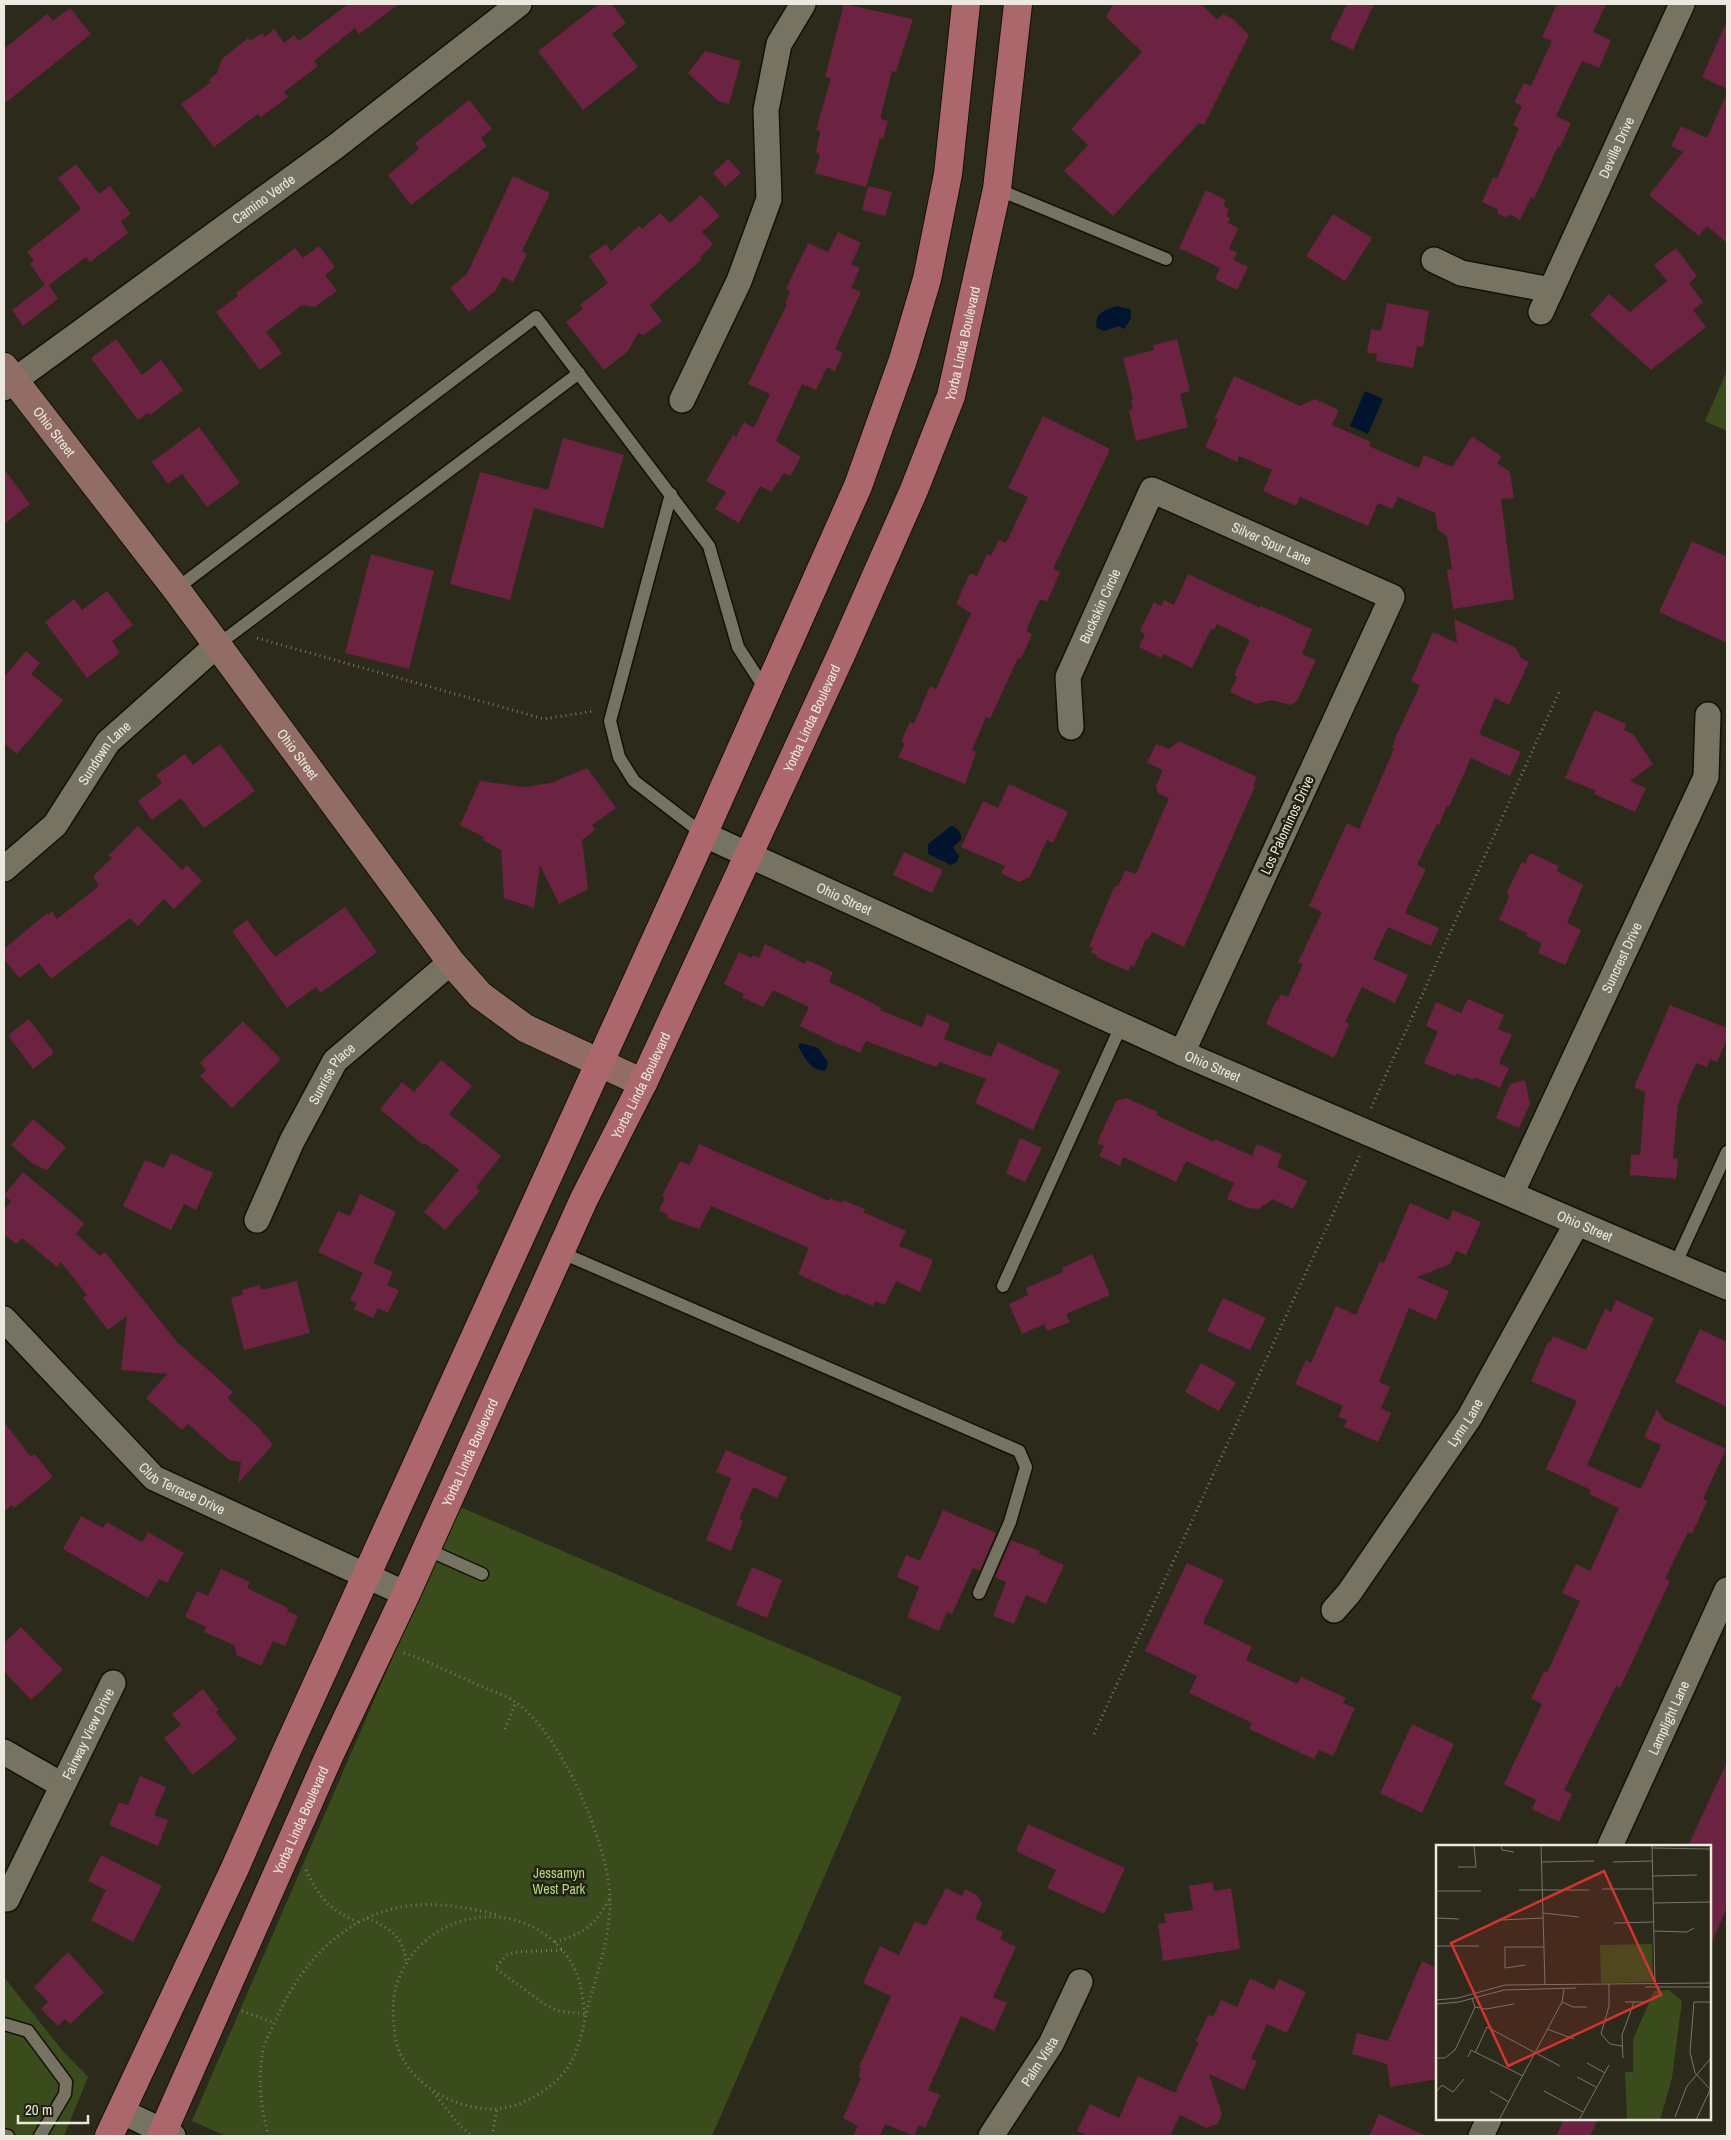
<svg xmlns="http://www.w3.org/2000/svg" width="1731" height="2140" viewBox="0 0 1731 2140" font-family="'Archivo Narrow',sans-serif">
<rect width="100%" height="100%" fill="#2c2a1b"/>
<!-- green -->
<path fill="#3a4c1c" d="M1726,373L1727,374V431L1705,421Z
M458,1506L902,1697L712,2136H226L192,2121Z
M4,1977L62,2050L88,2077L64,2136H4Z"/>
<!-- water -->
<path fill="#001430" d="M1117,306L1130,309C1133,318 1129,322 1124,329L1119,326L1104,331L1097,328C1093,314 1106,309 1117,306Z
M1365,391L1383,399L1368,434L1350,426Z
M951,826C958,828 962,833 961,840L953,847L959,856L957,862L951,865L928,854V844Z
M801,1043L818,1048L828,1062L826,1070C812,1073 804,1057 798,1046Z"/>
<!-- building -->
<path fill="#6b2341" d="M348,4H399L359,34L355,28L314,61L318,66L284,92L288,97L261,117L258,114L214,147L181,104L211,82L209,80L217,73L222,59L248,38L250,41L262,33L265,37L274,29L284,43L294,35L299,41Z
M599,4H612L626,23L612,34L638,67L583,110L538,51Z
M844,4L913,19L896,72L892,71L881,115V119L888,121L883,139L880,138L866,187L815,173L820,155L816,153L820,131L816,130L831,78L825,77Z
M1113,4H1201L1217,20L1223,14L1233,19L1249,35L1204,125L1199,123L1113,216L1064,171L1088,145L1071,129L1142,52L1106,17Z
M1347,4H1374L1353,50L1330,39Z
M1557,4H1606L1593,32L1611,40L1599,68L1582,61L1556,116L1571,123L1560,147L1558,146L1534,199L1531,197L1520,220L1511,215L1505,217L1498,214L1497,209L1482,202L1493,177L1497,179L1519,128L1513,125L1522,106L1514,102L1524,83L1531,86L1552,41L1542,37Z
M70,8L91,34L4,104V49L47,14L53,21Z
M1727,21V89L1702,77Z
M705,51L741,61L729,104L718,101L688,73Z
M1727,93V243L1707,226L1699,236L1649,195L1683,152L1671,146L1681,126L1707,138Z
M469,100L492,129L481,138L487,146L411,205L388,175L419,149L415,143Z
M728,159L741,173L725,187L713,173Z
M76,164L99,194L110,186L131,214L121,221L128,233L90,262L86,257L49,285L58,299L23,326L12,310L45,285L30,264L34,261L27,252L81,209L58,178Z
M513,176L550,193L522,251L527,254L513,282L503,277L495,291L469,312L450,288L467,274Z
M868,186L892,192L885,216L862,210Z
M1206,190L1226,200L1223,206L1229,209L1226,216L1230,218L1228,223L1238,228L1229,249L1237,253L1234,260L1248,267L1237,290L1215,279L1220,268L1179,248Z
M701,195L720,216L702,232L713,244L700,257L702,259L650,305L662,321L644,335L638,333L628,351L604,370L566,322L583,309L580,305L608,283L589,256L606,244L611,251L639,226L642,229L660,213L670,223Z
M1333,214L1372,238L1345,281L1306,256Z
M838,232L861,243L851,264L860,268L851,288L861,292L835,349L843,353L835,371L827,367L816,390L802,384L776,441L801,457L790,476L784,473L771,492L760,486L739,523L715,509L726,492L706,481L733,435L736,437L744,422L754,428L770,394L748,384L787,304L785,303L790,292L786,289L808,243L828,252Z
M319,246L335,267L325,275L337,291L315,307L302,305L266,332L282,353L260,370L216,312L238,296L236,293L295,248L303,258Z
M1676,248L1697,276L1689,283L1703,302L1693,310L1706,327L1651,370L1590,315L1609,294L1630,312L1667,281L1654,265Z
M1387,303L1429,311L1423,347L1417,346L1413,368L1376,361L1377,354L1367,353L1371,329L1381,331Z
M116,339L142,375L161,360L183,390L150,415L148,413L138,420L91,358Z
M1177,339L1190,391L1180,394L1188,427L1136,441L1129,411L1133,408L1131,400L1133,399L1123,358L1154,350L1153,345Z
M1234,376L1300,406L1315,399L1339,410L1332,425L1371,442L1369,446L1419,468L1424,455L1452,467L1472,436L1502,457L1497,463L1510,472L1514,498L1501,499L1514,599L1453,609L1447,570L1452,569L1447,536L1438,530L1435,513L1398,497L1392,509L1378,503L1368,526L1300,497L1296,506L1263,491L1272,470L1239,456L1237,462L1205,447L1218,419L1214,420Z
M1043,416L1110,449L1053,569L1060,572L1047,602L1040,599L1026,631L1032,634L1021,659L1018,658L990,719L986,717L972,750L976,752L965,784L898,757L905,744L901,742L910,722L914,724L930,686L936,689L971,613L956,604L970,573L977,576L987,554L991,556L999,540L1006,543L1028,497L1008,488Z
M199,427L240,483L207,507L182,474L168,484L152,462Z
M563,438L624,455L603,528L534,508L510,600L450,584L480,472L548,490Z
M4,469L30,504L4,524Z
M1692,541L1727,557V643L1659,612Z
M371,554L434,571L409,669L345,653Z
M1188,574L1260,608L1261,606L1312,629L1302,654L1316,660L1297,701L1290,705L1272,700L1256,704L1230,692L1237,677L1234,675L1250,640L1217,624L1214,630L1211,629L1192,668L1164,654L1161,658L1139,647L1145,634L1140,631L1154,602L1161,606L1164,600L1174,605Z
M107,591L133,625L112,641L120,653L87,678L45,622L74,599L82,610Z
M1454,619L1516,648L1521,658L1529,662L1509,705L1495,698L1479,734L1521,752L1510,776L1471,758L1449,807L1447,806L1439,825L1437,824L1417,865L1426,869L1405,913L1439,928L1431,946L1388,927L1373,959L1408,975L1395,1003L1362,987L1345,1022L1349,1024L1334,1058L1266,1024L1276,1000L1278,1001L1281,994L1288,997L1303,964L1298,962L1322,912L1309,906L1347,823L1359,829L1394,749L1392,748L1397,734L1420,685L1411,681L1433,632L1457,643Z
M26,651L40,663L31,674L63,700L17,754L4,743V677Z
M1595,710L1626,724L1624,730L1633,734L1653,764L1630,781L1646,788L1635,812L1594,794L1596,791L1565,778Z
M1179,741L1257,777L1253,785L1255,786L1184,947L1152,932L1148,940L1146,939L1134,967L1131,965L1128,971L1096,957L1097,955L1091,952L1093,948L1089,947L1114,887L1119,885L1125,870L1136,874L1169,798L1158,793L1156,786L1163,770L1147,763L1156,744L1169,749Z
M220,744L255,791L204,828L181,798L152,820L138,801L162,783L156,775L185,754L193,765Z
M587,768L616,808L592,825L595,830L582,840L588,889L559,904L540,865L534,908L504,898L501,850L483,840L484,837L460,825L480,781L524,787L551,783Z
M1009,784L1068,812L1053,843L1047,840L1030,877L1019,882L1001,873L1005,866L961,847L983,801L998,808Z
M138,826L182,870L187,865L202,881L174,909L164,899L138,926L130,918L51,979L39,963L19,978L4,959V949L47,913L48,915L52,911L57,919L99,886L93,876L112,858L109,855Z
M904,852L943,870L932,893L893,875Z
M1530,853L1559,866L1557,871L1583,885L1567,923L1581,930L1565,965L1538,953L1542,943L1526,936L1527,933L1499,920L1509,897L1507,892L1522,862L1525,864Z
M345,907L377,952L320,993L316,987L287,1008L232,931L247,920L275,957Z
M765,944L805,964L807,960L833,972L829,982L861,997L881,1008L880,1010L922,1027L927,1014L950,1024L944,1039L991,1057L998,1042L1060,1071L1033,1130L975,1103L986,1079L940,1062L936,1067L866,1041L860,1053L843,1045L842,1046L800,1026L809,1007L773,990L763,1007L742,997L744,994L724,984L739,952L751,958L753,955L759,958Z
M1468,999L1504,1015L1498,1029L1512,1035L1499,1063L1509,1068L1500,1088L1475,1077L1473,1080L1457,1073L1455,1076L1424,1063L1438,1031L1426,1026L1436,1002L1461,1013Z
M1670,1005L1727,1028V1039L1717,1062L1710,1059L1707,1067L1696,1063L1678,1104L1673,1158L1678,1159L1676,1179L1630,1175L1631,1154L1640,1155L1645,1092L1634,1087Z
M29,1019L54,1053L33,1069L8,1035Z
M243,1021L281,1059L232,1108L200,1076L206,1070L200,1063Z
M441,1060L472,1086L449,1114L501,1156L476,1187L480,1191L445,1230L424,1212L459,1170L425,1143L423,1145L380,1109L402,1082L414,1092Z
M1525,1080L1530,1104L1519,1128L1496,1118L1510,1084Z
M1126,1098L1158,1112L1156,1115L1214,1142L1215,1139L1252,1156L1257,1144L1282,1155L1277,1167L1307,1181L1293,1209L1273,1199L1258,1209L1248,1208L1227,1199L1234,1183L1186,1161L1176,1182L1123,1157L1120,1166L1099,1156L1104,1146L1097,1143L1116,1101Z
M33,1119L66,1147L47,1170L33,1164L11,1145Z
M1020,1138L1042,1148L1025,1182L1006,1173Z
M699,1144L829,1201L830,1198L842,1203L843,1200L865,1209L863,1212L906,1231L899,1246L933,1260L920,1292L896,1281L885,1305L875,1301L873,1306L846,1294L845,1296L798,1274L809,1248L756,1225L711,1206L699,1229L667,1218L668,1215L659,1211L665,1197L662,1196L680,1161L690,1165Z
M171,1153L213,1173L196,1210L184,1204L171,1230L123,1206L145,1160L164,1168Z
M23,1172L84,1223L76,1234L100,1256L105,1252L178,1343L233,1392L227,1398L259,1428L273,1445L238,1483L241,1462L229,1460L188,1424L182,1430L146,1398L167,1374L121,1370L127,1316L108,1330L83,1298L87,1295L61,1262L57,1267L22,1238L16,1244L4,1234V1210L11,1201L4,1195Z
M360,1194L396,1212L373,1263L393,1272L387,1285L399,1290L388,1313L378,1308L373,1318L354,1309L357,1303L350,1300L363,1273L318,1252L338,1211L350,1216Z
M1410,1203L1449,1220L1453,1210L1481,1222L1466,1255L1456,1251L1450,1264L1417,1277L1449,1291L1436,1320L1409,1308L1379,1382L1390,1387L1381,1408L1391,1413L1378,1442L1344,1427L1347,1420L1338,1417L1343,1406L1295,1384L1306,1360L1311,1363L1336,1306L1356,1315L1380,1261L1384,1263Z
M1092,1254L1110,1295L1066,1314L1070,1322L1047,1331L1044,1324L1022,1334L1009,1304L1028,1295L1026,1288L1063,1272L1062,1268Z
M297,1281L310,1333L244,1350L231,1298L243,1294L242,1290L260,1285L261,1290Z
M1223,1298L1266,1318L1250,1350L1207,1331Z
M1616,1300L1654,1318L1587,1465L1641,1489L1661,1445L1644,1437L1657,1409L1664,1420L1726,1449L1703,1499L1707,1501L1692,1534L1688,1532L1665,1579L1670,1581L1620,1688L1616,1686L1564,1790L1572,1794L1559,1822L1532,1809L1536,1800L1504,1784L1542,1704L1531,1699L1544,1671L1547,1673L1580,1601L1562,1593L1576,1564L1590,1571L1619,1508L1589,1494L1591,1490L1546,1469L1577,1401L1531,1381L1548,1342L1550,1343L1553,1336L1586,1350L1605,1309L1611,1312Z
M1700,1329L1727,1342V1407L1675,1382Z
M1201,1363L1236,1382L1219,1411L1185,1392Z
M4,1422L31,1457L35,1454L53,1477L14,1508L12,1505L4,1512Z
M726,1450L787,1477L777,1498L753,1487L739,1519L743,1521L731,1551L706,1540L731,1478L716,1472Z
M943,1510L996,1533L980,1571L973,1568L952,1614L947,1612L939,1631L907,1617L919,1587L897,1577L906,1555L920,1561Z
M81,1516L103,1528L107,1522L142,1542L148,1532L184,1553L167,1583L159,1579L148,1598L63,1549Z
M1011,1540L1040,1551L1039,1554L1064,1565L1046,1604L1026,1595L1014,1624L993,1616L1006,1582L995,1577Z
M1187,1563L1224,1580L1203,1623L1252,1647L1246,1660L1297,1684L1301,1677L1346,1698L1343,1703L1355,1708L1333,1756L1319,1750L1314,1759L1249,1729L1252,1723L1189,1693L1197,1676L1145,1651Z
M752,1567L782,1580L767,1618L736,1605Z
M221,1569L250,1582L247,1588L288,1608L287,1611L298,1616L285,1646L273,1641L261,1666L237,1655L234,1645L204,1632L206,1627L185,1617L197,1591L208,1596Z
M21,1627L63,1670L31,1700L4,1671V1643Z
M203,1689L219,1710L216,1712L237,1739L193,1775L164,1738L181,1725L172,1714Z
M1412,1724L1454,1744L1422,1813L1380,1793Z
M1727,1762V1908L1710,1946V1846H1688Z
M140,1776L166,1787L154,1815L168,1820L158,1846L109,1825L119,1802L128,1805Z
M1028,1824L1125,1868L1104,1914L1047,1888L1056,1870L1016,1851Z
M101,1855L162,1886L133,1942L91,1920L106,1890L88,1881Z
M1213,1882L1214,1891L1231,1888L1240,1949L1163,1961L1158,1924L1166,1923L1164,1914L1193,1910L1189,1886Z
M946,1888L962,1896L965,1889L977,1895L982,1904L975,1919L1003,1932L1000,1939L1016,1947L993,1997L1007,2003L994,2031L961,2016L928,2090L940,2095L925,2128L919,2125L914,2136L885,2124L880,2136H853L858,2126L843,2118L861,2078L858,2076L861,2068L859,2067L891,1996L863,1983L880,1946L899,1955L915,1921L926,1926Z
M68,1952L104,1992L70,2024L65,2019L58,2026L41,2009L48,2002L34,1987Z
M1422,1961L1437,1968V2079L1390,2087L1387,2064L1352,2054L1357,2033L1388,2041Z
M1250,1978L1274,1990L1279,1979L1306,1992L1287,2033L1267,2024L1251,2059L1257,2061L1244,2090L1209,2074L1222,2114L1217,2124L1206,2128L1180,2115L1170,2136H1088L1077,2131L1090,2104L1119,2118L1138,2076L1175,2093L1199,2042L1196,2041L1208,2015L1213,2017L1221,2000L1237,2007Z
M1379,2114L1426,2136H1369Z
M1564,2119H1598L1590,2136H1556Z"/>
<g fill="none" stroke-linecap="round" stroke-linejoin="round">
<defs>
<path id="lane" d="M997,189L1166,259
M671,494L610,721L619,757L634,781L703,834
M176,589L536,317L709,546L738,647L767,692
M216,646L579,373
M560,1252L1019,1451L1026,1467L1010,1522L979,1593
M1675,1265L1727,1152
M1003,1286L1121,1026
M426,1549L482,1574
M4,2024L28,2031L66,2082L65,2094L40,2136
M4,2135L8,2136"/>
<g id="street">
<path d="M1434,260L1461,273L1551,290"/>
<path id="s1" d="M1541,312L1682,4"/>
<path id="s2" d="M4,388L335,147L519,4"/>
<path d="M682,400L739,281L769,199L766,110L779,44L803,4"/>
<path id="s3" d="M1071,727L1068,677L1152,490L1392,597L1182,1053"/>
<path id="s4" d="M703,834L1182,1053L1727,1287"/>
<path id="s5" d="M4,869L55,825L108,742L216,646"/>
<path id="s6" d="M1511,1194L1706,777L1708,715"/>
<path id="s7" d="M257,1220L292,1141L335,1061L451,962"/>
<path id="s8" d="M4,1319L154,1478L406,1594"/>
<path id="s9" d="M1334,1610L1349,1593L1469,1418L1577,1223"/>
<path d="M4,1752L62,1785"/>
<path id="s10" d="M1610,1846L1727,1590"/>
<path id="s11" d="M7,1899L113,1683"/>
<path d="M121,2111L173,2136"/>
<path id="s12" d="M991,2136L1051,2044L1080,1982"/>
<path d="M1481,2136L1489,2119"/>
</g>
<g id="secondary">
<path id="s13" d="M4,367L176,589L451,962L480,995L525,1028L643,1083"/>
</g>
<g id="primary">
<path d="M109,2136L235,1868L286,1752L690,864L858,486L903,360L927,279L948,174L966,4"/>
<path id="s14" d="M161,2136L330,1754L406,1594L584,1199L643,1083L841,655L914,490L951,396L997,189L1018,4"/>
</g>
</defs>
<!-- lane casing -->
<use href="#lane" stroke="#151205" stroke-width="15"/>
<!-- street casing -->
<use href="#street" stroke="#151205" stroke-width="28"/>
<!-- secondary casing -->
<use href="#secondary" stroke="#151205" stroke-width="30"/>
<!-- primary casing -->
<use href="#primary" stroke="#151205" stroke-width="30"/>
<!-- path -->
<path stroke="#7a786b" stroke-width="3" stroke-dasharray="1 4" stroke-linecap="butt" d="M257,638L544,719L594,711
M1371,1108L1559,692
M404,1653C431,1662 457,1676 483,1687C494,1692 508,1696 517,1703C563,1737 607,1842 610,1897C611,1929 601,1962 592,1992C583,2019 582,2054 561,2076C545,2093 518,2108 495,2109C453,2110 402,2081 395,2036C393,2016 391,1997 399,1978C422,1920 495,1898 546,1935C560,1945 572,1960 578,1977C582,1988 583,2002 585,2014
M505,1729L516,1702
M1094,1734L1360,1155
M306,1870C320,1899 329,1909 358,1922
M367,1918C390,1928 403,1936 406,1962
M555,1942C583,1934 594,1926 609,1900
M562,1950L516,1952L507,1955L495,1968L546,2005L558,2011L585,2014
M242,2011L274,2023
M433,2092L461,2127L473,2136
M269,2136C260,2107 258,2080 263,2050C265,2041 271,2031 275,2022C298,1967 340,1919 401,1907C434,1901 466,1907 498,1915
M492,2136L497,2109"/>
<!-- lane -->
<use href="#lane" stroke="#767362" stroke-width="12"/>
<!-- street -->
<use href="#street" stroke="#767362" stroke-width="25"/>
<!-- secondary -->
<use href="#secondary" stroke="#916d66" stroke-width="28"/>
<!-- primary -->
<use href="#primary" stroke="#ab676b" stroke-width="28"/>
</g>
<g text-anchor="middle" stroke-width="5" stroke-linejoin="round" paint-order="stroke">
<!-- street labels -->
<g font-size="14" fill="#ebe9e0" stroke="#232012">
<text dy="5" stroke="none"><textPath href="#s1" startOffset="181">Deville Drive</textPath></text>
<text dy="5" stroke="none"><textPath href="#s2" startOffset="321">Camino Verde</textPath></text>
<text dy="5" stroke="none"><textPath href="#s14" startOffset="1965">Yorba Linda Boulevard</textPath></text>
<text dy="5" stroke="none"><textPath href="#s13" startOffset="82">Ohio Street</textPath></text>
<text dy="5" stroke="none"><textPath href="#s3" startOffset="386">Silver Spur Lane</textPath></text>
<text dy="5" stroke="none"><textPath href="#s3" startOffset="128">Buckskin Circle</textPath></text>
<text dy="5" stroke="none"><textPath href="#s14" startOffset="1560">Yorba Linda Boulevard</textPath></text>
<text dy="5" stroke="none"><textPath href="#s5" startOffset="155">Sundown Lane</textPath></text>
<text dy="5" stroke="none"><textPath href="#s13" startOffset="486">Ohio Street</textPath></text>
<text transform="translate(1287 825) rotate(-65)" y="5">Los Palominos Drive</text>
<text dy="5" stroke="none"><textPath href="#s4" startOffset="155">Ohio Street</textPath></text>
<text dy="5" stroke="none"><textPath href="#s6" startOffset="261">Suncrest Drive</textPath></text>
<text dy="5" stroke="none"><textPath href="#s4" startOffset="560">Ohio Street</textPath></text>
<text dy="5" stroke="none"><textPath href="#s7" startOffset="165">Sunrise Place</textPath></text>
<text dy="5" stroke="none"><textPath href="#s14" startOffset="1155">Yorba Linda Boulevard</textPath></text>
<text dy="5" stroke="none"><textPath href="#s4" startOffset="965">Ohio Street</textPath></text>
<text dy="5" stroke="none"><textPath href="#s9" startOffset="229">Lynn Lane</textPath></text>
<text dy="5" stroke="none"><textPath href="#s14" startOffset="750">Yorba Linda Boulevard</textPath></text>
<text dy="5" stroke="none"><textPath href="#s8" startOffset="248">Club Terrace Drive</textPath></text>
<text dy="5" stroke="none"><textPath href="#s10" startOffset="141">Lamplight Lane</textPath></text>
<text dy="5" stroke="none"><textPath href="#s11" startOffset="184">Fairway View Drive</textPath></text>
<text dy="5" stroke="none"><textPath href="#s14" startOffset="345">Yorba Linda Boulevard</textPath></text>
<text dy="5" stroke="none"><textPath href="#s12" startOffset="89">Palm Vista</textPath></text>
</g>
<!-- park labels -->
<g font-size="14" fill="#b1da75" stroke="#232012">
<text x="559" y="1878">Jessamyn<tspan x="559" dy="16">West Park</tspan></text>
</g>
</g>
<!-- overview -->
<g transform="translate(1436 1845)">
<rect width="275" height="275" fill="#2c2a1b"/>
<path d="M216,99L217,137L165,138L164,100ZM233,145L246,156L236,233L224,275H191L189,227H197V195L218,146Z" fill="#3a4c1c"/>
<path fill="none" stroke="#78766a" stroke-width="1" d="M65,0L66,5L78,7M105,0L109,140M216,0L219,140M216,3L275,4M106,17L158,16M177,17L216,16M22,22H40L38,0M216,31L261,30M166,44H217M83,45H153M0,46H45M217,58L275,57M107,68L143,72M0,73L23,74M66,75L107,73M178,78L218,77M218,86L251,87L258,83M0,101H43M89,120L69,123V102H108M173,139V161L165,189L174,199L186,201M209,142H275M0,155L22,153L69,140L275,138M126,157L137,162H151M189,157H208M275,157H258L254,207L259,228L275,245M0,159L23,157L68,145L140,143M39,162L50,164L78,159M111,184L138,194M39,208L51,182L124,221M32,212L35,205L87,231M0,213H9L19,205L36,169L39,162L36,153M187,213L186,190L198,157M151,218L169,228M141,232L160,242M54,246L73,257M108,246L147,267M0,247L6,240L17,247L28,234M239,272L251,241L275,213M63,275L126,157L128,144M143,275L173,220M260,275L274,245"/>
<path fill="#d73231" fill-opacity="0.15" stroke="#d73231" stroke-width="2.5" d="M168,26L225,150L72,221L15,98Z"/>
<rect width="275" height="275" fill="none" stroke="#ebe9e0" stroke-width="2.5"/>
</g>
<!-- border -->
<rect width="1731" height="2140" fill="none" stroke="#ebe9e0" stroke-width="10"/>
<!-- scale -->
<path d="M18 2115v8h70v-8" fill="none" stroke="#ebe9e0" stroke-width="2.5"/>
<text x="25" y="2115" font-size="15" fill="#ebe9e0" stroke="#232012" stroke-width="4" paint-order="stroke">20 m</text>
</svg>
